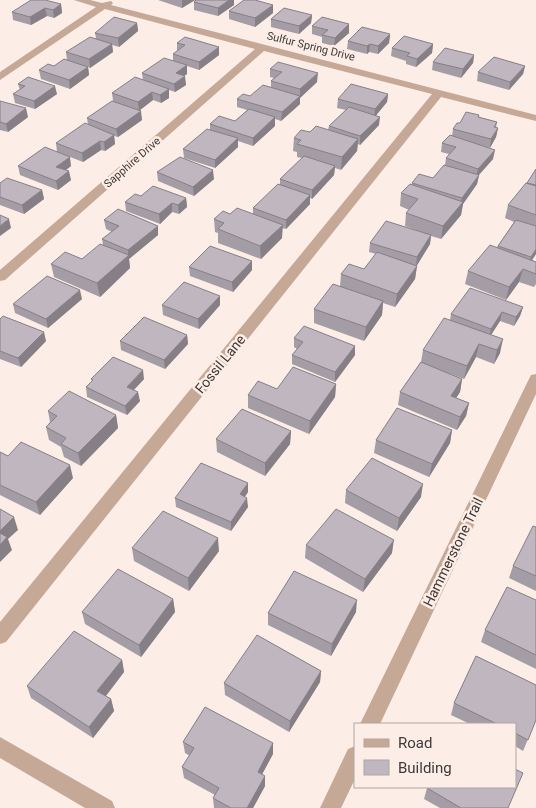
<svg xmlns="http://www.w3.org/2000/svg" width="536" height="808" viewBox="0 0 536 808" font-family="Roboto,sans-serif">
<rect width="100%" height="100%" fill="#fceee7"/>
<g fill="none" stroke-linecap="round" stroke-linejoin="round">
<!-- street -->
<path fill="#c6a897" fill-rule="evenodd" d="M74,0H90L102,3L111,1L113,3L111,5L536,115V121L441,97L6,642L0,644V622L432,94L264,51L5,280L0,281V270L255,49L105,9L0,80V72L96,7Z
M536,374V394L380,724H360L529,379L531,375Z
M0,737L112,801L115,808H85L0,758Z
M355,746V779L341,808H320L348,749Z"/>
</g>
<!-- wall -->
<path fill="#a59da5" d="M158,0H195L182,8Z
M194,2L234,5L218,16L194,10Z
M61,4L62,13L54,18L47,16L31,25L13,20L12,12Z
M273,5V13L255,27L229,19V11Z
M312,15L311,23L299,34L271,27V19Z
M137,23L138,31L119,47L112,45L113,52L90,68L88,67L89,75L70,89L41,79L39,70L54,66L67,60L66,52L96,38L95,33Z
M312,26L349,33L334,46L322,43V37L312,34Z
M390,34L389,43L378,54L369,52L367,54L347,49L348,41Z
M177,43L219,47V55L199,70L187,66V74L184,76L186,85L175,92L169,90V98L161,103L153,100L139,110L142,120L118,137L114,136L115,144L105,151L101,150L83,162L57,152L56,143L88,125L87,118L113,101L112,93L143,80L142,73L173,61V54L177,51Z
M433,44L432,53L416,67L406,64V61L391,56L392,48Z
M474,55L473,63L461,78L432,70L433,62Z
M525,66L523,74L509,90L477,81L478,72Z
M270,69L317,82L300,98V104L281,121L275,119V126L253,146L238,141V147L215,168L184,158L183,149L210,130V124L235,121L247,110L237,107V99L250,96L271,87V81L274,78L270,77Z
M18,84L57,94L35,109L15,103L13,94L20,90Z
M388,94L387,102L376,115L379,125L360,145L358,144L357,151L341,170L335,168L334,175L312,199L310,198V204L286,229L282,228V238L261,259L218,243V233L215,232L214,219L230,214H253V208L280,185V179L302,158L297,157V152L293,151L294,138L310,132L328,130L329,126L346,110L337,108L338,99Z
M0,101L28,117L8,132L0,130Z
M479,115V117L497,122L496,128H498L496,137L490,148L480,145L493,159L479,175L477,184L463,204L461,215L441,239L431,236L430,244L417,265L415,279L395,307L383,303L382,315L364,341L314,323V309L340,287L341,274L364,269L376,254L369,252L370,243L421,232L405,226L406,213L409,210L400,206L401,193L412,184V183L433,178L445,165L446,158L449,154L441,152L442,143L452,136L453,129L460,123Z
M18,166H71L66,170L71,180L58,190L20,175Z
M536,169V254L532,260L536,262V284L534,287L519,282L506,300L465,284L468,271L497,247L514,222L505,218L508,205L527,183Z
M157,172L214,179L194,196L158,181Z
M0,183L42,190L44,199L24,214L0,205Z
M141,196L186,198L187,207L179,214L172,212L160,224L126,211L125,202Z
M104,220L158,226V235L129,259L130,268L100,297L54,277L51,264L82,259L103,245L102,239L112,232L106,229Z
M189,267L252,270L233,292L190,276Z
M82,299L48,328L15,313L13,304Z
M162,305H220L199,329L163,315Z
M523,307L520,316L514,326L500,321L491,335L500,353L494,364L476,357L464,379L446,372L462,379L460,392L456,398L469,403L466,416L457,430L398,405L400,392L421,362L423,350L450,320L451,314Z
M0,319L46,341L21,367L0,359Z
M187,335L188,344L165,369L121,350L120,341Z
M294,338L355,346V355L335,382L292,364V355L297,349L294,347Z
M91,379H144L134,390L140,401L127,415L87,397L86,387L92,381Z
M336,384L335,397L309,434L248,408V395L277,389Z
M48,411L116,415L118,428L81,466L64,457L61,447L49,440L46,427L50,422Z
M452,430L450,443L429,477L374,453L376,440Z
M291,431L290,444L265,476L217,452L216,439Z
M0,452L8,456L73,478L40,515L0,495Z
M346,490L421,497L397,531L345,503Z
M248,492L245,497L248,507L231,531L176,507L175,498Z
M536,527V591L509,578L513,566Z
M306,545L392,553L363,592L305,558Z
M132,548L219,551L189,591L134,561Z
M173,599L175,612L141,657L85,624L82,612Z
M536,600V669L481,642L485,630Z
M356,612L331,656L268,625V613Z
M476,656L536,685V720L523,751L515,746V724H470L451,715L454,703Z
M122,660L124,672L106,696L111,699L114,711L93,738L31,698L27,686Z
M321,671L320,682L289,732L225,695L224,683Z
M183,742L273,754L262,774L265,786L253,808H214L213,798L215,795L184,778L182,767L190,756L185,753Z
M427,788L508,808H440L424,799Z"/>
<!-- shaded-wall -->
<path fill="#867f86" d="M182,0H195L182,8Z
M229,0H234V5L218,16V8Z
M61,4L62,13L54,18L53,10Z
M273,5V13L255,27V18Z
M45,8L47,16L31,25L30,17Z
M312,15L311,23L299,34V26Z
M137,23L138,31L119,47L118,38Z
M349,24V33L334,46L335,38Z
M390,34L389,43L378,54V46Z
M112,44L113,52L90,68L89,59Z
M370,44L369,52L367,54V46Z
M433,44L432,53L416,67L417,59Z
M219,47V55L199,70V62Z
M474,55L473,63L461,78L463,69Z
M187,65V74L176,81V73Z
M525,66L523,74L509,90L510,82Z
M88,67L89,75L70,89L69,80Z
M318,73L317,82L300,98V89Z
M185,76L186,85L175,92L174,84Z
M55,86L57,94L35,109L34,101Z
M169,89V98L161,103L160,95Z
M152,92L153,100L139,111L138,102Z
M388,94L387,102L374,118L375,109Z
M300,96V104L281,121L282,112Z
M26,108L28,117L8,132L6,124Z
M141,111L142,120L118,137L116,129Z
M275,117V126L253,146V138Z
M380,117L379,125L360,145V136Z
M498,128L496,137L490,148L491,139Z
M114,135L115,144L105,151L104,142Z
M238,138V147L215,168V160Z
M358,139L357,151L341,170L342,157Z
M100,141L101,150L83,162L82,153Z
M495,150L493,159L476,178L478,169Z
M70,157L71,166L58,176L56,167Z
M335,166L334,175L312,199V190Z
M213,170L214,179L194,196L193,187Z
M69,171L71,180L58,190L56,181Z
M479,175L477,184L463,204L461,215L441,239L443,226L461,204L462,198Z
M42,190L44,199L24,214L22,205Z
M310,195V204L286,229V220Z
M186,198L187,207L179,214L178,205Z
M172,203V212L160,224L159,214Z
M9,219L11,228L0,236V226Z
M283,225L282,238L261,259L260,246Z
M158,226V235L129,259L130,268L100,297L97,283L128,256V250Z
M431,235L430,244L416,267L417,257Z
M536,249V254L528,266L531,257Z
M252,261V270L233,292L232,282Z
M417,266L415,279L395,307L397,294Z
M523,269L519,282L506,300L509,287Z
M80,290L82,299L48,328L46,319Z
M220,296V305L199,329L198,319Z
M383,301L382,315L364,341L366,327Z
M523,307L520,316L514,326L516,317Z
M502,312L500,321L489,338L491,329Z
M44,332L46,341L21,367L18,358Z
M187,335L188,344L165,369L164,360Z
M503,339L500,353L494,364L497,350Z
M479,344L476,357L464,379L467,366Z
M355,346V355L335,382V372Z
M143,370L144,379L128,396L127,387Z
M462,379L460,392L449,409L451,396Z
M336,384L335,397L309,434L310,421Z
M138,392L140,401L127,415L125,406Z
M469,403L466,416L457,430L460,417Z
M116,415L118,428L81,466L78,453Z
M452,430L450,443L429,477L432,464Z
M291,431L290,444L265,476V463Z
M70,465L73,478L40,515L36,502Z
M248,483V492L240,503V494Z
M423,484L421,497L397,531L399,518Z
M247,498L248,507L231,531V522Z
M14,517L18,530L8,539L12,550L0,562V531Z
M218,538L219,551L189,591L188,578Z
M394,540L392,553L363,592L365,579Z
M173,599L175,612L141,657L139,645Z
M357,600L356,612L331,656L332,644Z
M122,660L124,672L101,702L97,691Z
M321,671L320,682L289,732L290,721Z
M111,699L114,711L93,738L89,727Z
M273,743V754L258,782V772Z
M265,776V786L253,808H247Z"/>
<!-- building -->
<path fill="#c0b6c0" stroke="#867f86" d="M31,0H45L61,4L53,10L45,8L30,17L12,12Z
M196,0H229L218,8L194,2Z
M244,0H255L273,5L255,18L229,11Z
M284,8L312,15L299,26L271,19Z
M114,17L137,23L118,38L95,33Z
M322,17L349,24L335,38L322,35L328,30L312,26Z
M362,27L390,34L378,46L370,44L367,46L348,41Z
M404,36L433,44L417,59L407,56L410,53L392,48Z
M90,37L112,44L89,59L66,52Z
M185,37L219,47L199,62L173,54L185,45L177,43Z
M445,48L474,55L463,69L433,62Z
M494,57L525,66L510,82L478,72Z
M164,58L187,65L176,73L185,76L174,84L142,73Z
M64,59L88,67L69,80L39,70L48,64L54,66Z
M278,62L318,73L300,89L271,81L282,72L270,69Z
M28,77L55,86L34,101L13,94L25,86L18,84Z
M135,77L169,89L160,95L152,92L138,102L112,93Z
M351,84L388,94L375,109L338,99Z
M263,85L300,96L282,112L237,99L243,94L250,96Z
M0,101L26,108L6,124L0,122Z
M112,101L141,111L116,129L87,118Z
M349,107L380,117L360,136L329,126Z
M249,109L275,117L253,138L210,124L219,116L235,121Z
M466,112L479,115L478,117L497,122L494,127L498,128L491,139L453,129L457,123H460Z
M85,123L114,135L104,142L100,141L82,153L56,143Z
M316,126L358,139L342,157L297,144L301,140L294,138L301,130L310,132Z
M207,129L238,138L215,160L183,149Z
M450,135L495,150L478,169L446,158L456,147L442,143Z
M45,147L70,157L56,167L69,171L56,181L18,166Z
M304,156L335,166L312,190L280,179Z
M180,157L213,170L193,187L157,172Z
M444,165L479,175L462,198L412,183L419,174L433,178Z
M536,169V185L527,183Z
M7,178L42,190L22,205L0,197V183Z
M526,183L536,186V215L508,205Z
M278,184L310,195L286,220L253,208Z
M410,184L463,202L443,226L406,213L418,199L401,193Z
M153,186L186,198L178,205L172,203L159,214L125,202L135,194L141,196Z
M237,208L283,225L260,246L218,229L224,223L214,219L223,211L230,214Z
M118,209L158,226L128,250L102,239L119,226L104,220Z
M0,215L9,219L0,226Z
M516,220L536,226V249L531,257L498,246Z
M386,221L431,235L417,257L370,243Z
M100,244L129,255L97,283L51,264L65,252L82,259Z
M490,245L536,262V274L523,269L509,287L468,271Z
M210,246L252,261L232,282L189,267Z
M377,252L417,266L397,294L341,274L349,264L364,269Z
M47,276L80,290L46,319L13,304Z
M184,282L220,296L198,319L162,305Z
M333,284L383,301L366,327L314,309Z
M470,288L523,307L516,317L502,312L491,329L451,314Z
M3,316L44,332L18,358L0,351V319Z
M144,317L187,335L164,360L120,341Z
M444,318L503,339L497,350L479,344L467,366L423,350Z
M304,326L355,346L335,372L292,355L303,342L294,338Z
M113,357L143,370L127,387L138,392L125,406L86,387L93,380L91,379Z
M421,362L462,379L451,396L469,403L460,417L400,392Z
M293,367L336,384L310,421L248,395L258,381L277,389Z
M69,391L116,415L78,453L61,444L66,438L46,427L57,416L48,411Z
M397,408L452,430L432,464L376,440Z
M242,409L291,431L265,463L216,439Z
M21,442L70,465L36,502L0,485V452L8,456Z
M372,458L423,484L399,518L346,490Z
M201,463L248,483L240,494L247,498L231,522L175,498Z
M0,509L14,517L0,531Z
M336,509L394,540L365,579L306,545Z
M163,511L218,538L188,578L132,548Z
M533,526L536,527V576L513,566Z
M0,533L7,537L0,545Z
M118,569L173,599L139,645L82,612Z
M294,571L357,600L332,644L268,613Z
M507,587L536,600V655L485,630Z
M74,631L122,660L97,691L111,699L89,727L27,686Z
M257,635L321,671L290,721L224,683Z
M476,656L536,685V720L528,740L515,733V724H497L454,703Z
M205,707L273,743L258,772L265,776L247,808H231L213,798L219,788L182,767L194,748L183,742Z
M515,769L523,773L508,808H461L427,788L428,787H515Z"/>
<g text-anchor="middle" stroke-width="5" stroke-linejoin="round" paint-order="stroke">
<!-- far-street labels -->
<g font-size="11" fill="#3f3937" stroke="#fceee7">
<text transform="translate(311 46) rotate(14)" y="4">Sulfur Spring Drive</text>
<text transform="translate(132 162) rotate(-41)" y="4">Sapphire Drive</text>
</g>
<!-- street labels -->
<g font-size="14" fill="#3f3937" stroke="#fceee7">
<text transform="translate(220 364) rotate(-51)" y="5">Fossil Lane</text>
<text transform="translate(453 552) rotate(-64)" y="5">Hammerstone Trail</text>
</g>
</g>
<!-- legend -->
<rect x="354" y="723" width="162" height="65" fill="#fceee7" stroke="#b0a6a1"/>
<rect x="364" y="739" width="25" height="8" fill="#c6a897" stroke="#b0a6a1"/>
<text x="398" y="748" font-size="15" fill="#3f3937">Road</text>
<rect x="364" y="760" width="25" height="15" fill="#c0b6c0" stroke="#b0a6a1"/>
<text x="398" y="773" font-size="15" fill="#3f3937">Building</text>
</svg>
